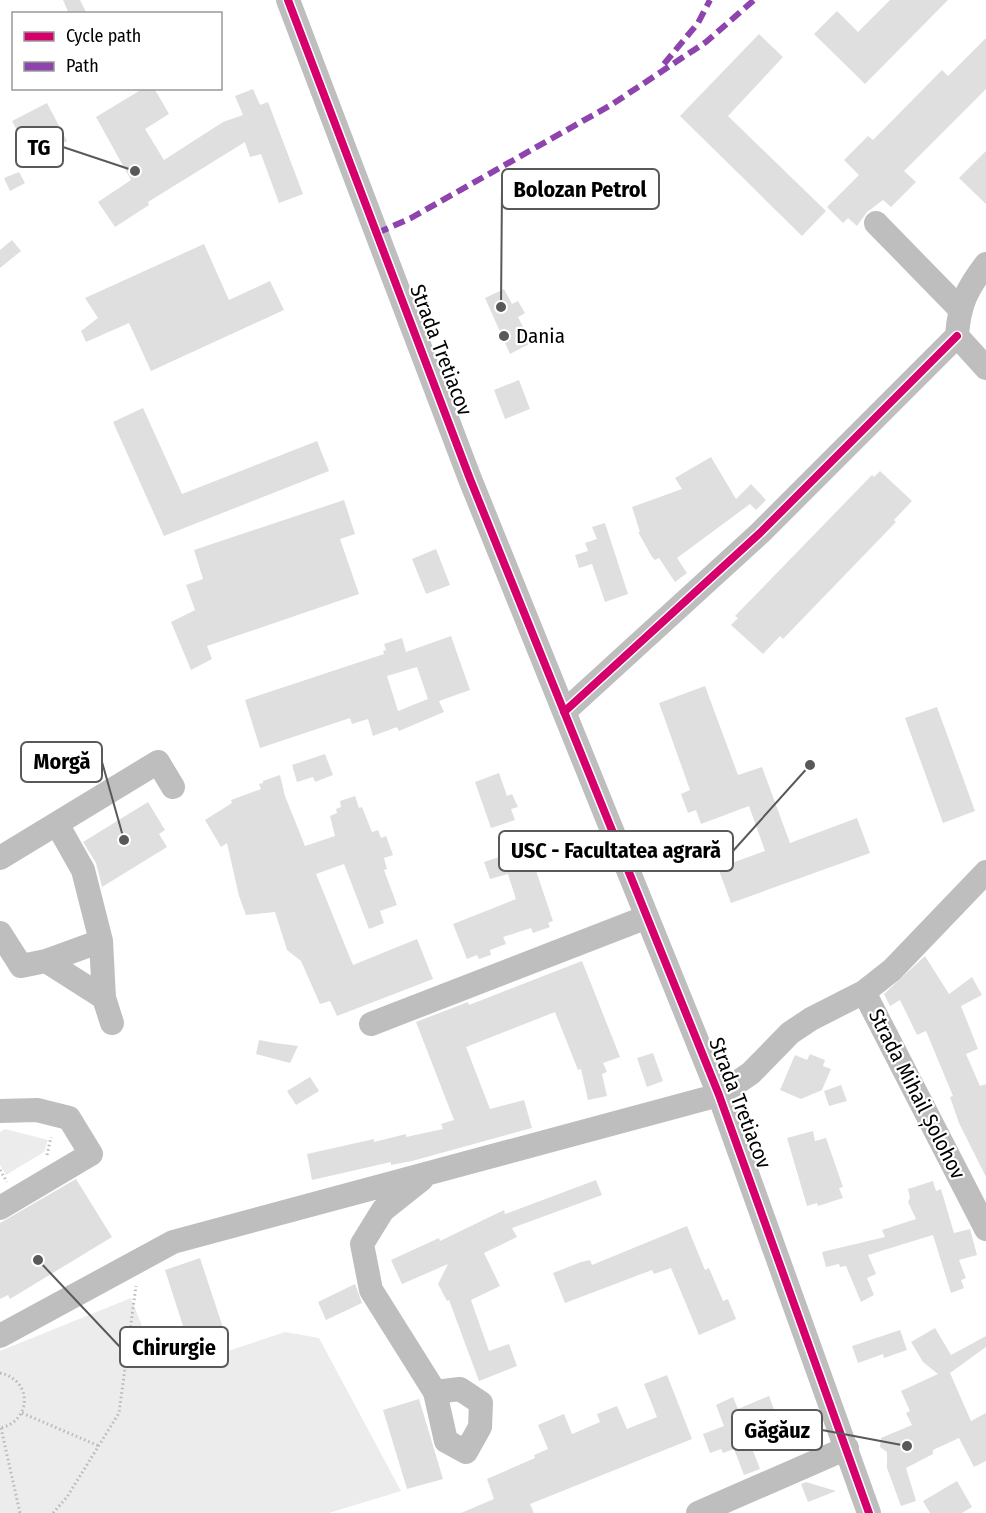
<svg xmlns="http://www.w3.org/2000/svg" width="986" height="1513" viewBox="0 0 986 1513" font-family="'Fira Sans Condensed',sans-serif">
<rect width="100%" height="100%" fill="#fff"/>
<!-- green -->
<path fill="#ececec" d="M5,1129L48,1140L44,1152L6,1175L0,1165V1132Z
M131,1298L157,1364L195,1362L285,1332L319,1338L401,1491L329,1513H0V1351Z"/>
<!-- building -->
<path fill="#dfdfdf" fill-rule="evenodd" d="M63,0H80L87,14H69Z
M890,0H948L865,84L814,34L837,11L858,32Z
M759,34L783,57L728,116L826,211L802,236L680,116Z
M986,38V89L904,171L916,182L891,207L883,200L867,212L857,226L848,218L843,223L827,207L859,175L844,160L868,136L873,140L942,70L948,76Z
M144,88H154L169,114L145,129L164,160L223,122L243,115L235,96L253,89L260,105L268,102L303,194L279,203L261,154L250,157L245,142L148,202L149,205L115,227L98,202L131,180L96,117Z
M47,103L67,141L32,159L12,121Z
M986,151V204L959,178Z
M19,172L25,183L10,191L4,178Z
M12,240L21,251L0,268V250Z
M204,244L229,300L270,281L284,310L151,371L129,323L86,342L81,331L98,318L85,298Z
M504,289L512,304L518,301L525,313L518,317L531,343L510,354L485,298Z
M519,380L530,409L505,419L494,390Z
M143,408L182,494L317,441L329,471L164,536L113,422Z
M711,457L736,499L751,484L766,500L756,510L750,504L677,558L687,573L675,582L659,558L655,560L652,557L638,532H640L632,507L682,489L675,478Z
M880,471L912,501L894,520L896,522L783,639L780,636L763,654L731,625L738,618L735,616L872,475L874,477Z
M344,500L355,534L340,539L359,594L207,646L212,659L191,670L171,622L195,610L186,585L203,579L194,550Z
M605,523L628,594L605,602L592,564L579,568L575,555L588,551L585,543L597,539L592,527Z
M436,549L450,585L426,594L412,559Z
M451,636L470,690L439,701L444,712L399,731L397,727L373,736L368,719L352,724L350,718L260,748L245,700L384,654L383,651L386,650L384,644L402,638L406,652ZM417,667L428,699L398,711L387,676Z
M705,686L738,775L762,767L790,843L857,818L870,853L731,903L718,868L765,851L749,806L701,824L696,810L688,813L681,794L690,790L659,703Z
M937,707L975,811L943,823L905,718Z
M325,754L333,775L315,782L313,777L297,782L292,765Z
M499,773L507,796L512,794L518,807L511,809L515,820L491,828L475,782Z
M280,775L285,796L305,846L335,836L330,816L337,813L336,809L341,807L340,801L355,796L359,808L362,807L372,832L378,830L381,838L386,836L393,855L384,858L387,869L384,870L397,905L380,911L384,923L369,929L344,864L316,874L353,965L417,939L433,979L337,1016L330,1001L320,1004L301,961L287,950L275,912L246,915L239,896L227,843L221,847L205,820L232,803L231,800L261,789L259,784L263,783V781Z
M148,802L165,830L159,834L167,847L102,887L96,863L83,842Z
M528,847L553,921L548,923L550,927L533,933L531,928L503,937L506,944L490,950L491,955L479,959L477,955L467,959L453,924L516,899L508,874L490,879L484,862Z
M925,956L949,994L972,977L982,995L961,1006L978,1049L966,1054L980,1086L986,1084V1177L959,1123L950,1097L953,1096L926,1031L917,1035L900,1000L890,1006L884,994Z
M582,961L620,1057L603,1063L607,1072L602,1074L607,1096L588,1100L581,1069L578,1070L555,1012L466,1047L490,1109L524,1100L532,1128L412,1161L391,1165V1162L312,1180L307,1154L374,1139V1142L406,1134V1137L443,1129L441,1124L454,1120L416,1022L468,1002L469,1005Z
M259,1040L275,1043L298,1046L290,1063L256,1054Z
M653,1053L663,1081L647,1087L637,1058Z
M810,1054L825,1060L823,1066L831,1069L822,1090L801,1099L780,1090L795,1055L807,1060Z
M310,1077L319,1091L296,1105L287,1091Z
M841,1085L847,1101L829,1106L824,1091Z
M813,1131L815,1141L826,1138L843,1187L839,1188L843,1198L818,1206L817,1203L807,1206L787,1138Z
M76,1179L112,1237L10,1299L8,1295L0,1299V1223Z
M596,1180L602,1195L512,1228L517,1237L484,1253L500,1286L471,1300L489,1351L509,1344L517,1366L479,1381L449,1300L447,1301L438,1284L448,1264L402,1284L391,1260L439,1238L440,1241L504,1210L505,1214Z
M933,1181L936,1191L941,1189L954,1233L970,1229L977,1255L959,1260L966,1278L961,1280L964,1288L951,1293L933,1235L868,1255L876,1274L867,1278L874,1295L861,1302L846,1266L840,1267L839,1264L826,1267L822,1252L885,1237L882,1230L916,1219L908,1202L910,1198L908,1189Z
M687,1226L705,1270L709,1268L723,1301L728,1299L736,1319L699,1335L671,1268L654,1274L652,1270L565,1303L553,1273L581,1262L590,1260L592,1265Z
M200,1258L229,1346L193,1357L165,1270Z
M355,1284L362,1303L326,1320L318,1302Z
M935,1328L951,1355L986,1336V1347L950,1373L971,1421L986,1413V1461L974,1467L959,1438L933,1450V1454L906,1468L916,1501L901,1506L887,1468V1452L880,1447L881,1438L912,1425L906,1413L910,1411L901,1391L938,1374L923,1362L911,1342Z
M900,1330L907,1350L884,1358L883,1354L858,1363L852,1346Z
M667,1375L692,1439L530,1504L534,1513H461L494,1499L487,1479L535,1458L534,1455L548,1449L538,1425L564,1414L572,1434L600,1422L597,1414L617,1406L627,1429L657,1417L644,1384Z
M769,1396L782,1431L750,1443L760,1469L744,1475L734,1449L723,1453L721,1449L710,1453L703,1434L724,1426L716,1405L733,1397L738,1409Z
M419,1399L443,1479L407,1489L383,1410Z
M957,1481L972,1507L962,1513H930L923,1501Z
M806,1482L836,1491L808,1502L801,1484Z"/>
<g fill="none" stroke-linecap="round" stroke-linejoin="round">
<!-- path -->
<path stroke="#b9b9b9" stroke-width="3" stroke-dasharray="1.5 3" stroke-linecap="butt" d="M47,1155L51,1137
M0,1170L7,1182
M0,1373C33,1380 32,1421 0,1428
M22,1413L99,1446
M1,1428L20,1513
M53,1513L67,1497L119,1413L136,1286"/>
<!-- minor -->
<path stroke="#bebebe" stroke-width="24" d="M288,0L470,479L719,1095L869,1513
M876,223L959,308
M986,264C967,289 959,304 957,336L986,368
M564,712L760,533L957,336
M57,824L83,870L101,941L104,998
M0,858L158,762L173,787
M0,933L21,966L46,961L104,998L112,1023
M46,961L101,941
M864,992L986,1229
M371,1024L647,917
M0,1111L37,1110L69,1118L91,1154L0,1208
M422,1179L383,1210L362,1244L371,1290L435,1392L460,1389L481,1403L480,1427L466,1452L446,1441L435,1392
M0,1336L173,1242L719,1095L751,1073L790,1033L811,1019L864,992L892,970L986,872
M698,1513L847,1448"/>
<!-- quiet -->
<path stroke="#8e44ad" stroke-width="6" stroke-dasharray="12 6" stroke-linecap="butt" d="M664,64L698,23L710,0
M377,233L411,218L611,105L706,42L754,0"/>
<defs>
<path id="cycleway" d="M288,0L470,479L719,1095L869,1513
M564,712L760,533L957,336"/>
</defs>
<!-- cycleway casing -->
<use href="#cycleway" stroke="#fff" stroke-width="11"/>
<!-- cycleway -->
<use href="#cycleway" stroke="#d6006c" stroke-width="8"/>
</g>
<!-- markers -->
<circle fill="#595959" stroke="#fff" stroke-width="2" cx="504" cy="336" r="6"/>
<g text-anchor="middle" stroke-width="4.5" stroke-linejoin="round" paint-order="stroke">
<!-- poi labels -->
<g font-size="21" fill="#000" stroke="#fff" text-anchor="start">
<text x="516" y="343">Dania</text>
</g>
<!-- street labels -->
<g font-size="21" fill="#000" stroke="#fff">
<text transform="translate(441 350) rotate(69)" y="7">Strada Tretiacov</text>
<text transform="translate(917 1094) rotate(63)" y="7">Strada Mihail Șolohov</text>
<text transform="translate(740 1103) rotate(69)" y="7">Strada Tretiacov</text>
</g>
</g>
<!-- callouts -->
<path fill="none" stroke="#595959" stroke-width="2" d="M135 171L63 147M501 307L502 189M124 840L102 762M810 765L733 851M38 1260L120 1347M907 1446L822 1430"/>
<g fill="#595959" stroke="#fff" stroke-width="2">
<circle cx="135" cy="171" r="6"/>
<circle cx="501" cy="307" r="6"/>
<circle cx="124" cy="840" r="6"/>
<circle cx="810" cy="765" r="6"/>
<circle cx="38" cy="1260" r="6"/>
<circle cx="907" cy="1446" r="6"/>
</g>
<g fill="#fff" stroke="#595959" stroke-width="2">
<rect x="16" y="127" width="47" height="40" rx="6"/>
<rect x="502" y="169" width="157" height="40" rx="6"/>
<rect x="21" y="742" width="81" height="40" rx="6"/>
<rect x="499" y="831" width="234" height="40" rx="6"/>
<rect x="120" y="1327" width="108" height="40" rx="6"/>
<rect x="732" y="1410" width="90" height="40" rx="6"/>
</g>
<g font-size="22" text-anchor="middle" font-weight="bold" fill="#000">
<text x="39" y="155">TG</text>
<text x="580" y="197">Bolozan Petrol</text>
<text x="62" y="769">Morgă</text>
<text x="616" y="858">USC - Facultatea agrară</text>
<text x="174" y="1355">Chirurgie</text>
<text x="777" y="1438">Găgăuz</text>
</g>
<!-- legend -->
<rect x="12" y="12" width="210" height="78" fill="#ffffff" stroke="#999999" stroke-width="1.5"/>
<rect x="24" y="32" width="30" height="9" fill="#d6006c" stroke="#999999" stroke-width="1.5"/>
<text x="66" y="42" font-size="18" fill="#000000">Cycle path</text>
<rect x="24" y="62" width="30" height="9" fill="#8e44ad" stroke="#999999" stroke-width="1.5"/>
<text x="66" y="72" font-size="18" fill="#000000">Path</text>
</svg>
